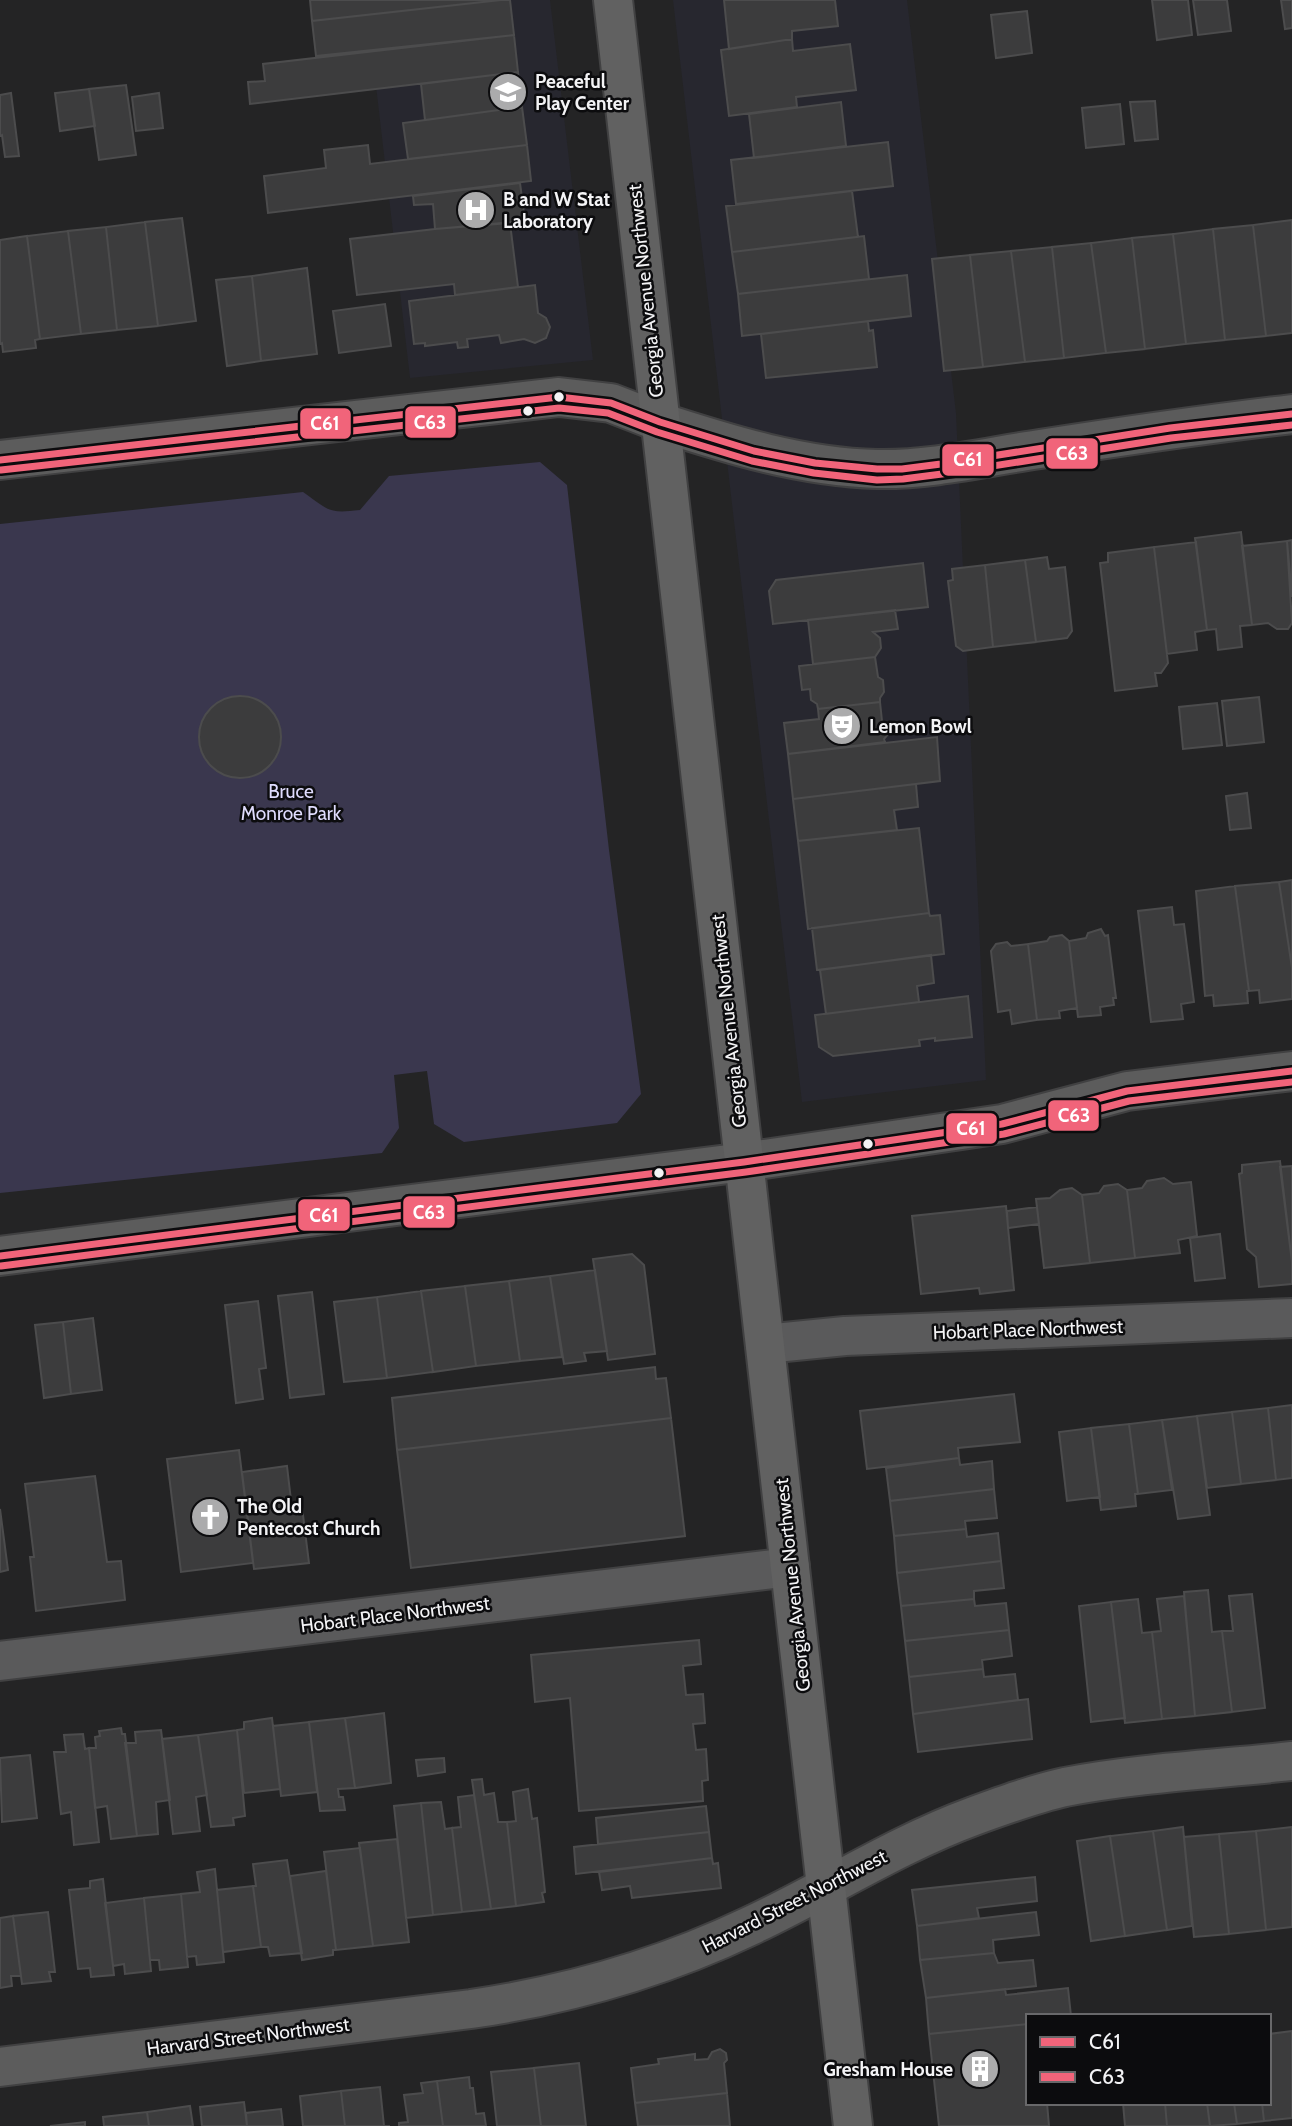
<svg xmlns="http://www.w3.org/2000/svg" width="1292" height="2126" viewBox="0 0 1292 2126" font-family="Cabin,sans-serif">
<rect width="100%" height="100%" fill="#242425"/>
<!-- built -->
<path fill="#27272f" d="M366,0H550L593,360L410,378Z
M673,0H907L956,413L986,1080L802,1102Z"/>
<!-- green -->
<path fill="#3a374e" d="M540,462L567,485L609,850L641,1094L617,1123L464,1142L434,1124L427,1071L394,1075L399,1128L382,1153L0,1193V524L303,492C329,510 327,514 360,510L389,476Z"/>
<!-- building -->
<path fill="#3c3c3d" stroke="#4c4c4d" stroke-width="2" d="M310,0H501L312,21Z
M501,0H510L514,35L316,56L312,21Z
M724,0H835L838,26L792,31V39L729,49Z
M1152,0H1188L1192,35L1157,40Z
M1193,0H1227L1231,31L1198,35Z
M1281,0H1292V28L1285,29Z
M1027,11L1032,53L996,58L991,15Z
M514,35L518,72L250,104L248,82L265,81L263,64Z
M792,39L793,51L850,44L856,90L796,97L797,107L729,116L721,50Z
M518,72L522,107L425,120L421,84Z
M126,85L136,155L99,160L89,89Z
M89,89L95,126L60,131L55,93Z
M11,93L19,156L5,157L2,135L0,136V95Z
M159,93L163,128L136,131L132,97Z
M1155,101L1158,139L1135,141L1130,102Z
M841,102L846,146L754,158L749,114Z
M1120,104L1124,144L1086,148L1082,108Z
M522,107L527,145L408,159L403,123Z
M888,142L893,186L736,204L731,160Z
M368,145L370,164L527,145L531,181L268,213L264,176L326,168L324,150Z
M520,183L525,221L435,229L433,204L414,205L413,196Z
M852,191L858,237L732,252L726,206Z
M182,218L196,321L158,326L145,222Z
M1292,220V333L1266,336L1253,225Z
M145,222L158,326L117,330L106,227Z
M510,223L518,287L455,295L454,284L357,295L350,239L435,229Z
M1253,225L1266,336L1225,340L1213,229Z
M106,227L117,330L81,334L68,231Z
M1213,229L1225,340L1186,344L1173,234Z
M68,231L81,334L40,339L27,236Z
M1173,234L1186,344L1145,349L1132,238Z
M27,236L40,339L35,340L36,348L3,352L2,343L0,344V240Z
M864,236L869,279L738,294L732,252Z
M1132,238L1145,349L1106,353L1091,243Z
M1091,243L1106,353L1064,358L1052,247Z
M1052,247L1064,358L1025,362L1011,251Z
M1011,251L1025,362L983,367L970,255Z
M970,255L983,367L944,371L932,259Z
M307,268L317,354L261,361L252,276Z
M907,275L911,316L742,336L738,294Z
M252,276L261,361L227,366L216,280Z
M535,285L538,313L546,318L550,327L546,338L535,343L524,339L501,343L499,335L467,339L468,347L458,348L457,342L425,346V343L414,344L409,301Z
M385,304L391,346L339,353L333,311Z
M868,321L869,331L873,330L877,367L766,378L761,334Z
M1241,532L1252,625L1240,626L1242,647L1218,650L1216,629L1207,630L1195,538Z
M1292,540V597L1287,541Z
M1287,541L1292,623L1288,629H1277L1268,623L1252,625L1242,546Z
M1196,542L1207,630L1195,632L1197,650L1167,654L1154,547Z
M1154,547L1168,663L1161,673H1155L1157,686L1115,691L1100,563L1108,562V553Z
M1047,557L1049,569L1065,567L1072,631L1067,638L1036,642L1025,560Z
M1025,560L1036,642L993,647L985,565Z
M923,563L928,607L773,624L769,591L776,580Z
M985,565L993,647L963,651L956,646L948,581L953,580L952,569Z
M895,610L898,629L873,632L880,638L881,648L875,657L813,664L808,620Z
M875,657L878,677L883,680L884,692L880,698V702L818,709L817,704L811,700L810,689L802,690L799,666Z
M199 737a41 41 0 1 1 82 0a41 41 0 1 1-82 0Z
M1259,697L1264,742L1227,746L1222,701Z
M880,702L882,721L887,724L889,733L884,739L885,742L788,754L784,723L819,719L818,709Z
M1217,703L1222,745L1183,749L1179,707Z
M937,737L940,781L793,799L788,754Z
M916,784L918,807L894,810L897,830L798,841L793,799Z
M1247,793L1251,828L1230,830L1226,796Z
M919,828L929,913L808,929L798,841Z
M1292,880V968L1279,882Z
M1279,882L1292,968V999L1260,1003L1259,990L1249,991L1235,886Z
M1235,886L1249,991H1247L1248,1003L1214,1006L1213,995L1205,996L1196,891Z
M1172,907L1174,925L1184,924L1194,1002L1181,1004L1183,1019L1151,1022L1138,911Z
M929,913L930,916L940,915L944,954L817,970L812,928Z
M1101,929L1105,936L1108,935L1116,998H1113L1114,1005L1100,1007L1101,1015L1078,1017L1069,941L1086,938L1088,933Z
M1062,935L1069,941L1077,1008L1059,1011L1060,1018L1037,1020L1028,944L1047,941L1050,937Z
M1007,942L1011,946L1028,944L1037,1020L1012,1024L1010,1010L998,1012L991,951L996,944Z
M931,955L934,983L917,986L919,1002L826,1014L820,970Z
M968,996L972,1037L935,1041V1038L919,1040L920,1046L833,1056L819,1047L815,1015Z
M1280,1161L1292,1262V1284L1259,1287L1256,1257L1247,1249L1239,1174L1242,1173V1165Z
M1292,1166V1262L1280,1167Z
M1164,1178L1173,1184L1191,1182L1197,1236L1178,1240L1180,1253L1135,1258L1127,1190L1142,1188L1147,1181Z
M1118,1184L1127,1190L1135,1258L1090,1263L1082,1195L1099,1193L1104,1186Z
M1072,1188L1082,1195L1090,1263L1044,1268L1036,1199L1050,1198L1060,1190Z
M1006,1206L1014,1290L980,1294L979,1288L921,1294L912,1216Z
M1037,1207L1039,1224L1008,1228L1007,1211Z
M1220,1234L1225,1278L1195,1281L1190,1238Z
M632,1254L644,1265L655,1354L608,1360L593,1259Z
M595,1270L607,1351L584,1353L586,1361L564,1364L550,1276Z
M550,1276L562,1357L520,1361L509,1281Z
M509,1281L520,1361L476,1366L465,1286Z
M465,1286L476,1366L433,1372L421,1291Z
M421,1291L433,1372L387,1378L377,1297Z
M312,1292L324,1394L290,1398L278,1296Z
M377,1297L387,1378L344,1382L334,1302Z
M258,1301L266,1368L259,1369L263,1399L236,1403L225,1305Z
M93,1318L102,1390L71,1394L63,1322Z
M63,1322L71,1394L44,1398L35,1325Z
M655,1367L656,1379L666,1378L671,1418L397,1450L392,1398Z
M1014,1394L1020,1442L958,1448L959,1458L867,1469L860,1411Z
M1292,1405V1478L1276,1480L1268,1408Z
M1268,1408L1276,1480L1241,1484L1232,1412Z
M1232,1412L1241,1484L1207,1488L1197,1416Z
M1197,1416L1210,1515L1178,1519L1162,1420Z
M671,1418L685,1536L411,1568L397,1450Z
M1162,1420L1172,1490L1138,1494L1129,1424Z
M1129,1424L1138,1494H1135L1136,1506L1101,1510L1091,1428Z
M1091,1428L1100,1497L1067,1501L1059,1432Z
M239,1450L253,1563L181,1572L167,1459Z
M959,1458L960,1465L992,1461L994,1489L890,1501L886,1468Z
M287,1466L292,1509L302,1507L309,1563L254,1569L242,1472Z
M95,1476L107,1562L121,1561L125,1600L36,1611L30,1557H34L25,1484Z
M994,1489L997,1518L965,1521L966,1529L894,1536L890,1501Z
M0,1509L8,1570L0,1572Z
M966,1529L967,1537L998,1533L1001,1561L897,1573L894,1536Z
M1001,1561L1004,1588L974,1591V1599L901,1606L897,1573Z
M1208,1590L1212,1632L1222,1631L1232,1712L1195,1716L1184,1592Z
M1252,1594L1265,1708L1232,1712L1222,1631H1233L1229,1596Z
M1184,1596L1195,1716L1162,1719L1152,1632L1161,1631L1157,1599Z
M974,1599L975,1606L1006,1603L1009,1630L905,1641L901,1606Z
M1138,1599L1142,1633L1152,1632L1162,1719L1125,1723L1111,1602Z
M1111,1602L1125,1718L1091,1722L1079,1606Z
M1009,1630L1012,1656L982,1660L983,1669L909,1677L905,1641Z
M699,1640L701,1664L683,1666L686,1695L703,1694L705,1723L693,1724L696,1750L706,1749L708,1780L702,1781L703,1801L579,1811L570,1698L535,1702L531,1655Z
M983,1669L984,1677L1015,1674L1018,1700L913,1714L909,1677Z
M1028,1699L1032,1739L918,1752L913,1714Z
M384,1713L391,1783L355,1788L345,1718Z
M272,1718L280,1789L244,1793L237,1730L244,1729V1722Z
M345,1718L355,1788L338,1789L339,1797H343L345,1810L320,1811L309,1722Z
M309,1722L317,1792L281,1796L273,1726Z
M121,1728L122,1734H125L137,1836L111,1839L107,1806L95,1808L89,1748H96L95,1737L100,1736L99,1731Z
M161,1730L170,1800L156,1802L158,1834L137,1836L125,1743H136L135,1732Z
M237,1730L245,1816L233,1818L234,1825L211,1827L198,1735Z
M83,1734L85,1749L89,1748L99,1842L74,1845L71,1812L61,1814L54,1752H66L64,1735Z
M198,1735L207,1795L196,1797L200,1831L173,1834L162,1739Z
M30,1755L37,1818L2,1822L0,1758Z
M444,1758L445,1772L418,1776L416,1760Z
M482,1779L484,1795L494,1793L498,1822H507L516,1906L491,1909L472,1780Z
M528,1789L532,1819L537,1818L545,1892L542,1893L544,1902L516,1906L507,1822L516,1821L513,1792Z
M474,1795L491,1909L462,1912L452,1828L461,1827L458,1797Z
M441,1802L445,1829L452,1828L462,1912L433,1915L421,1803Z
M421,1803L433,1915L406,1918L394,1806Z
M706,1806L709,1832L598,1844L596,1818Z
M1183,1827L1192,1926L1167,1930L1153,1831Z
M1292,1827V1927L1266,1930L1256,1831Z
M1153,1831L1167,1930L1125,1936L1110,1836Z
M1256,1831L1266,1930L1229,1934L1219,1834Z
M709,1832L712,1858L576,1874L574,1847Z
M1219,1834L1229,1934L1194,1937L1184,1837Z
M1110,1836L1125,1936L1091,1941L1077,1841Z
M397,1839L409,1942L373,1946L359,1843Z
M360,1848L373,1946L336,1950L324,1852Z
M712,1858L713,1864L718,1863L721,1888L632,1898L630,1886L602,1890L599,1872Z
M287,1860L302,1953L270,1956L268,1947H261L253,1886H256L253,1864Z
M215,1869L224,1962L197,1965L196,1956L187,1957L181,1894L200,1892L197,1872Z
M326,1871L336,1950H333V1955L302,1960L290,1876Z
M1035,1877L1037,1901L977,1908L979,1918L917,1926L912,1890Z
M103,1879L114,1975L91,1977L90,1968L78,1969L69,1890L90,1888V1881Z
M253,1886L261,1947L223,1952L217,1890Z
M181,1894L188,1967L160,1970L159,1960H150L144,1898Z
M144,1898L151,1971L125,1974L124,1964L113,1966L105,1903Z
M48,1912L55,1972H49L51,1981L22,1984L13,1916Z
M1036,1912L1039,1935L993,1940L994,1953L920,1960L917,1926Z
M13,1916L21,1976H11L12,1986L0,1988V1918Z
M994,1953L998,1963L1033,1960L1036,1986L926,1998L920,1960Z
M1068,1988L1071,2016H1028V2024L929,2034L926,1998L1005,1989L1006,1995Z
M1028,2024V2103H1047L1049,2126H939L929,2034Z
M1292,2031V2118L1264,2121L1262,2103H1269V2034Z
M720,2049L726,2053L727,2060L724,2063L727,2093L635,2103L631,2068L659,2064L658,2059L695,2054V2060L708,2059L712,2052Z
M579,2063L586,2126H541L534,2068Z
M534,2068L541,2126H497L491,2072Z
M469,2077L470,2088H473L476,2114L484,2113L486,2126H443L437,2081Z
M437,2081L443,2126H399V2123L408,2122L404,2095L423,2093L421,2083Z
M380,2087L384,2126H390H345L341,2091Z
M341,2091L345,2126H303L300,2096Z
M727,2093L730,2126H638L635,2103Z
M244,2102L247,2126H202L200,2107Z
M1123,2103H1165L1167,2126H1125Z
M1165,2103H1207L1210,2126H1167Z
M1207,2103H1234L1237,2124L1210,2126Z
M1234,2103H1262L1264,2121L1237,2124Z
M190,2106L193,2126H149L147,2112Z
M281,2109L283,2126H247L246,2113Z
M147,2112L149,2126H104L103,2117Z
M85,2122V2126H50Z"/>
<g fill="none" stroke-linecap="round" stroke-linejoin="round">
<defs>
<path id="street" d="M765,1344L845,1336L1292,1318
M0,1661L790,1567"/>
<path id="secondary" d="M0,460L559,397L611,403L660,422
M0,1256L744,1162L1002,1124L1127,1091L1292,1071
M0,2067L471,2009C567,1995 662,1968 750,1926C825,1891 895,1845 974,1816C1004,1805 1034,1794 1065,1787C1137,1773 1218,1769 1292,1761"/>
<path id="primary" d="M660,422C731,445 802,467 877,469C931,470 986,457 1040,449C1124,436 1207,424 1292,414"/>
<path id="highway" d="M613,0L853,2126"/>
</defs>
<!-- street casing -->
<use href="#street" stroke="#414142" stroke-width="42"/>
<!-- secondary casing -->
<use href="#secondary" stroke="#414142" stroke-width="42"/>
<!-- primary casing -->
<use href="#primary" stroke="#414142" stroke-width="42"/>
<!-- highway casing -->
<use href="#highway" stroke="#414142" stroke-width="42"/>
<!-- street -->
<use href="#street" stroke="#5a5a5b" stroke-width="38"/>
<!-- secondary -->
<use href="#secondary" stroke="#5c5c5c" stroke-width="38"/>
<!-- primary -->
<use href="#primary" stroke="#5b5b5b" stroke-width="38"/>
<!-- highway -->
<use href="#highway" stroke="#616161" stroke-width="38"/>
<defs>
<path id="bus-1" d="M0,460L559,397L611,403L660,422L754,451L815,463L877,469H902L941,464L1170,428L1292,414
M0,1256L744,1162L1002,1124L1127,1091L1292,1071"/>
<path id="bus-2" d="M1,470L559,408L608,413L657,432L752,461L814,473L877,480L903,479L942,474L1171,438L1292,425
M1,1266L746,1172L1004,1134L1129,1101L1292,1082"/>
</defs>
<!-- bus-1 casing -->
<use href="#bus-1" stroke="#0c0c0e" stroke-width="12"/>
<!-- bus-2 casing -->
<use href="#bus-2" stroke="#0c0c0e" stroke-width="12"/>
<!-- bus-1 -->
<use href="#bus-1" stroke="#f1647a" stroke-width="7"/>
<!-- bus-2 -->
<use href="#bus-2" stroke="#f1647a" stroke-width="7"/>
</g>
<!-- icons -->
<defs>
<symbol id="school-disc" viewBox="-11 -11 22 22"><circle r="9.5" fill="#ababac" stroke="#0c0c0e"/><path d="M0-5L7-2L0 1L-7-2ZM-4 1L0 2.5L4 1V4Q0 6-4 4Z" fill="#fff"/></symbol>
<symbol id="hospital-disc" viewBox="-11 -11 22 22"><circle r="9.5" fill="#ababac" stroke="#0c0c0e"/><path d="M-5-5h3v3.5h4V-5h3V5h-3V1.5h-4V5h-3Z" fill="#fff"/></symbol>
<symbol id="theatre-disc" viewBox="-11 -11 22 22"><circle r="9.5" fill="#ababac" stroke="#0c0c0e"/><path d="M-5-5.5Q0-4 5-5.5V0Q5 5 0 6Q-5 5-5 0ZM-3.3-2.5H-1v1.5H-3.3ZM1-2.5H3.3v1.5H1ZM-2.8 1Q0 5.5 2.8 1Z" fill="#fff"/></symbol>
<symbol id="church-disc" viewBox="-11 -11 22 22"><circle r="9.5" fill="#ababac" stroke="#0c0c0e"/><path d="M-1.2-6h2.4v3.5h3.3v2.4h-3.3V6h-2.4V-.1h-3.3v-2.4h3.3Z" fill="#fff"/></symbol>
<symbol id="building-disc" viewBox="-11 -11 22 22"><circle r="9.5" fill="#ababac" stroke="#0c0c0e"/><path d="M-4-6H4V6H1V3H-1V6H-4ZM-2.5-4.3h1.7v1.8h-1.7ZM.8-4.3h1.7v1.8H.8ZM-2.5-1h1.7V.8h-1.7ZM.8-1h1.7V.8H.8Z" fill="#fff"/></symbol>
</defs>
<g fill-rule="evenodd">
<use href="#school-disc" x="486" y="70" width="44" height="44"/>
<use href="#hospital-disc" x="454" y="188" width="44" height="44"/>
<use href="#theatre-disc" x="820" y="704" width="44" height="44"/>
<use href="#church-disc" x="188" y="1495" width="44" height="44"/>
<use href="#building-disc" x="958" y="2047" width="44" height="44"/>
</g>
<!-- markers -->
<g fill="#f3f3f5" stroke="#0c0c0e" stroke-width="2.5">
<circle cx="559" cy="397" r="6"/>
<circle cx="528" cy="411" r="6"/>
<circle cx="868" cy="1144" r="6"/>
<circle cx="659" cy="1173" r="6"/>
</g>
<g text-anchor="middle" stroke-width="5" stroke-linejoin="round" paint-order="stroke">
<!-- poi labels -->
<g font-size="19" font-weight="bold" fill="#f3f3f5" stroke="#0c0c0e" text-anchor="start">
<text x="535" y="88">Peaceful<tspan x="535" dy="22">Play Center</tspan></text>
<text x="503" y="206">B and W Stat<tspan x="503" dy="22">Laboratory</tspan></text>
<text x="869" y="733">Lemon Bowl</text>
<text x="237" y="1513">The Old<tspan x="237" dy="22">Pentecost Church</tspan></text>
<text x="953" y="2076" text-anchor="end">Gresham House</text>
</g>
<!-- street labels -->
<g font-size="19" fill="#f3f3f5" stroke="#0c0c0e">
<text transform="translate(645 291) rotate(-96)" y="7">Georgia Avenue Northwest</text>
<text transform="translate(728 1021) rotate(-96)" y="7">Georgia Avenue Northwest</text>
<text transform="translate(1028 1329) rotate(-2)" y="7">Hobart Place Northwest</text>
<text transform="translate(792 1585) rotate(-96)" y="7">Georgia Avenue Northwest</text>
<text transform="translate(395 1614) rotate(-7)" y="7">Hobart Place Northwest</text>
<text transform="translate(794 1901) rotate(-27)" y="7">Harvard Street Northwest</text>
<text transform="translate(248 2036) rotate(-7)" y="7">Harvard Street Northwest</text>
</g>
<!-- park labels -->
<g font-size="19" fill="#dfdcfd" stroke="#0c0c0e">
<text x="291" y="798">Bruce<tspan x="291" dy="22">Monroe Park</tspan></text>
</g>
</g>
<g stroke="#0c0c0e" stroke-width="2.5">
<rect x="404" y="405" width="53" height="34" rx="7" fill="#f1647a"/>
<rect x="299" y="407" width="53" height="33" rx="7" fill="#f1647a"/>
<rect x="1045" y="437" width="54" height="33" rx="7" fill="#f1647a"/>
<rect x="941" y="443" width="54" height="34" rx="7" fill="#f1647a"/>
<rect x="1047" y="1099" width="53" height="33" rx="7" fill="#f1647a"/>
<rect x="945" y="1112" width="53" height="33" rx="7" fill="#f1647a"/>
<rect x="402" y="1195" width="54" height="34" rx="7" fill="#f1647a"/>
<rect x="297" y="1198" width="54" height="34" rx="7" fill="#f1647a"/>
</g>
<g font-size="19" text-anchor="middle" font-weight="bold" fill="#fff">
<text x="430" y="429">C63</text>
<text x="325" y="430">C61</text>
<text x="1072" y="460">C63</text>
<text x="968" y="466">C61</text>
<text x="1074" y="1122">C63</text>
<text x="971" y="1135">C61</text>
<text x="429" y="1219">C63</text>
<text x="324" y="1222">C61</text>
</g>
<!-- legend -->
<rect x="1026" y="2014" width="245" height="91" fill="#0c0c0e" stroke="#68686a" stroke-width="2"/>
<rect x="1040" y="2037" width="35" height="10" fill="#f1647a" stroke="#68686a" stroke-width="2"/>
<text x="1089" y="2049" font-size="21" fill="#f3f3f5">C61</text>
<rect x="1040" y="2072" width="35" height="10" fill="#f1647a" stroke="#68686a" stroke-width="2"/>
<text x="1089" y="2084" font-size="21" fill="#f3f3f5">C63</text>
</svg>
